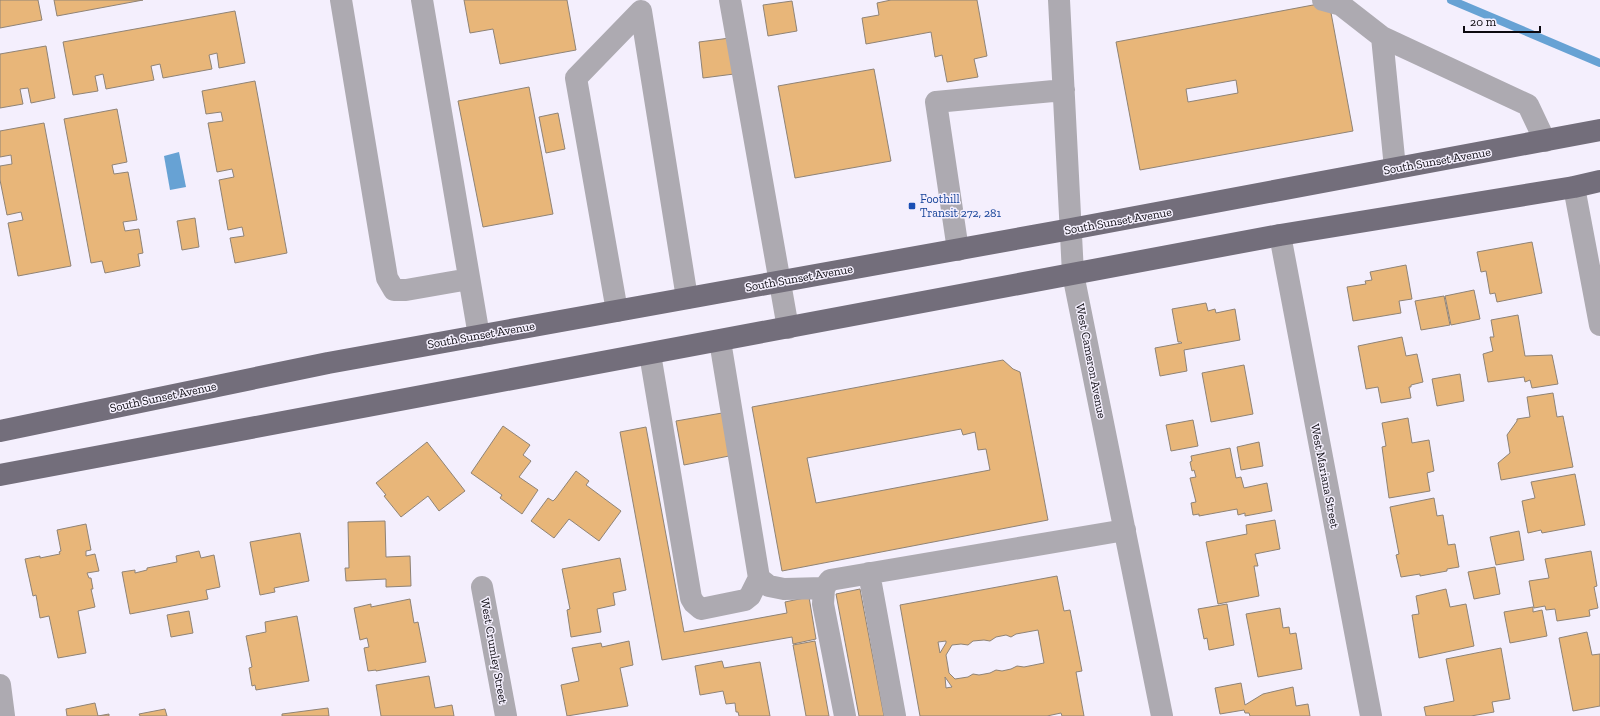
<svg xmlns="http://www.w3.org/2000/svg" width="1600" height="716" viewBox="0 0 1600 716" font-family="'Zilla Slab',serif">
<rect width="100%" height="100%" fill="#f4effd"/>
<!-- water -->
<path fill="#67a2d4" d="M179,152L186,187L170,190L164,156Z"/>
<g fill="none" stroke-linecap="round" stroke-linejoin="round">
<!-- stream -->
<path stroke="#67a2d4" stroke-width="8" d="M1451,0L1600,63"/>
</g>
<!-- building -->
<path fill="#e8b679" stroke="#8f8376" fill-rule="evenodd" d="M0,0H38L42,20L0,28Z
M54,0H143L57,16Z
M464,0H567L576,50L500,64L493,29L470,33Z
M891,0H977L987,56L974,59L978,77L947,82L942,55L935,57L931,32L866,44L862,18L879,15L877,3Z
M792,1L797,31L768,36L763,5Z
M1329,2L1353,131L1140,170L1116,42ZM1236,80L1238,93L1188,102L1186,89Z
M235,11L245,63L219,68L217,53L209,55L212,69L163,78L160,64L151,66L154,80L106,89L103,74L95,76L98,91L73,95L63,42Z
M730,38L734,74L703,78L699,42Z
M46,46L55,98L31,103L28,88L20,89L23,104L0,108V54Z
M874,69L891,161L795,178L778,86Z
M255,81L287,253L235,263L230,238L244,236L242,227L228,230L219,180L234,177L232,169L217,172L208,123L223,121L221,112L206,114L202,91Z
M529,87L553,214L483,227L458,101Z
M117,109L127,162L112,165L114,174L128,172L137,220L123,222L125,231L139,229L143,253L138,254L140,266L105,273L102,261L91,263L64,119Z
M558,113L565,149L546,153L539,117Z
M44,123L71,266L18,276L8,223L23,220L21,212L7,215L0,180V166L12,164L11,155L0,157V131Z
M195,218L199,247L182,250L177,221Z
M1532,242L1542,293L1497,302L1495,293L1490,294L1486,271L1481,272L1477,252Z
M1406,265L1412,299L1399,301L1401,313L1353,321L1347,287L1366,284L1365,281L1372,280L1370,272Z
M1474,290L1480,319L1451,325L1445,296Z
M1444,296L1450,325L1421,330L1415,301Z
M1206,303L1208,311L1215,309L1216,313L1235,309L1240,340L1184,350L1187,371L1160,376L1155,348L1182,343L1181,342H1178L1172,309Z
M1518,315L1525,356L1552,355L1558,384L1532,388L1530,380L1525,382L1524,377L1488,382L1483,354L1493,351L1490,337H1494L1491,320Z
M1402,337L1406,356L1417,354L1423,382L1411,385V387H1409L1411,398L1381,403L1378,387L1366,389L1358,346Z
M1003,360L1013,369L1020,372L1048,520L782,571L752,407ZM961,429L963,435L975,432L978,450L986,449L990,470L816,503L807,458Z
M1244,365L1253,414L1211,422L1202,373Z
M1460,374L1464,401L1437,406L1432,379Z
M1553,393L1557,417L1563,416L1573,467L1501,480L1498,463L1510,453L1507,435L1517,421V419L1530,417L1527,397Z
M722,413L729,456L684,465L676,421Z
M1408,418L1412,443L1429,440L1434,471L1427,473L1430,491L1389,498L1382,447L1386,446L1382,423Z
M1193,420L1198,446L1171,451L1166,425Z
M503,426L530,445L523,455L531,461L519,477L538,490L522,514L500,498L502,495L471,473Z
M646,427L684,632L787,613L785,602L809,597L816,639L793,644L792,637L662,660L620,432Z
M427,442L465,491L439,511L428,496L401,517L384,496L386,495L376,483Z
M1259,442L1263,466L1241,470L1237,447Z
M1230,448L1236,478L1241,477L1244,488L1267,483L1272,511L1245,516V513L1238,515L1237,509L1199,516V514L1193,515L1191,503L1196,502L1190,478L1196,477L1194,470L1192,471L1190,462L1192,461L1191,456Z
M576,471L589,481L586,485L621,511L599,541L569,519L554,538L531,521L548,498L553,501L556,498Z
M1575,474L1585,525L1542,533L1541,530L1528,533L1522,501L1535,498L1531,482Z
M1434,498L1437,516L1443,515L1448,545L1455,544L1459,567L1447,569V571L1420,576V574L1401,577L1396,555L1399,554L1390,507Z
M1275,520L1280,549L1255,554L1258,566H1254L1259,596L1218,604L1206,542L1247,534L1246,525Z
M385,521L386,557L410,556L411,586L386,587V579L346,581L345,568H349L348,522Z
M86,524L91,550L86,551V556L95,554L99,571L87,573L89,578H91L93,589H91L95,607L78,611L86,653L58,658L49,616L40,618L36,595L33,596L25,559L40,556V558L60,554L59,552L61,551L57,530Z
M1519,531L1524,560L1496,565L1490,537Z
M300,533L309,581L274,588L275,592L260,595L250,542Z
M199,551L201,558L214,555L220,587L206,590L208,599L130,614L122,572L135,570V573L147,570V568L177,562L176,556Z
M1591,551L1597,586L1594,587L1598,608L1589,610L1590,616L1557,621L1555,609L1546,610L1545,606L1534,608L1529,581L1549,578L1545,559Z
M620,558L626,590L613,593L615,605L597,609L601,632L571,637L567,610L570,609L562,569Z
M1495,567L1500,594L1474,599L1468,572Z
M1057,576L1064,611L1070,610L1082,671L1076,672L1084,716H1062L1061,713L1047,716H920L900,605ZM1038,630L1044,663L1024,667L1017,666L1011,669L1002,671L996,670L990,673L979,675L973,674L968,677L955,679L949,673L946,655L952,645L961,644L968,645L973,641L984,640L990,641L996,637L1006,635L1011,637L1016,634ZM946,641V643L940,653L938,642ZM945,677L952,687L946,688Z
M860,589L884,716H859L836,594Z
M1446,589L1450,607L1466,604L1474,646L1419,658L1412,615L1419,614L1416,596Z
M410,599L414,623L418,622L426,662L376,671V670L368,671L364,648L369,647L367,638L360,640L354,608L371,604V607Z
M1227,604L1234,645L1209,650L1207,638L1204,639L1198,609Z
M1533,607V612L1542,610L1547,636L1510,643L1504,612Z
M1280,608L1283,628L1289,627L1290,634L1296,633L1302,669L1258,677L1246,614Z
M189,611L193,633L171,637L167,615Z
M297,616L309,681L256,690L255,685L252,686L249,668L252,667L246,636L266,632L265,622Z
M1587,632L1592,655L1600,654V706L1573,711L1559,638Z
M629,641L633,665L620,668L628,706L567,716L561,685L579,681L572,648L601,643L602,647Z
M815,641L829,716H806L793,645Z
M1501,648L1510,699L1492,702L1494,712L1471,716H1426L1424,707L1454,701L1446,659Z
M722,661L724,668L760,662L770,716H739L738,712H736L735,703L726,704L723,691L700,695L695,666Z
M429,676L435,708L452,705L454,716H381L376,685Z
M1241,683L1245,705L1263,694L1293,687L1296,706L1308,704L1310,716H1250L1249,713H1245L1244,710L1220,714L1215,688Z
M95,703L98,716L109,714V716H67L66,709Z
M328,708L329,716H282V714Z
M165,709L167,716H140L139,714Z"/>
<g fill="none" stroke-linecap="round" stroke-linejoin="round">
<!-- minor -->
<path stroke="#adaab1" stroke-width="22" d="M341,0L387,278L394,290H406L469,279
M422,0L479,336
M730,0L788,328
M1059,0L1073,274L1162,716
M1323,0L1341,5L1382,37L1528,105L1545,141
M1382,37L1395,168
M1574,187L1600,325
M1280,235L1371,716
M958,250L936,102L1064,90
M617,311L576,78L641,11L687,298
M720,341L759,578L769,586L784,589L824,588
M650,354L691,598L694,603L701,609L745,600L750,596L759,578
M869,573L895,716
M482,587L506,716
M0,685L4,716
M845,716L823,604L824,588L830,580L1125,530"/>
<!-- major -->
<path stroke="#736e7b" stroke-width="22" d="M0,431L328,363L1071,229L1600,130
M0,475L1280,235L1574,187L1600,181"/>
</g>
<!-- markers -->
<rect fill="#1a4fb4" stroke="#f4effd" stroke-width="1.5" x="908" y="202" width="8" height="8" rx="2"/>
<g text-anchor="middle" stroke-width="3" stroke-linejoin="round" paint-order="stroke">
<!-- street labels -->
<g font-size="12" fill="#0c0a10" stroke="#f4effd">
<text transform="translate(1437 161) rotate(-10)" y="4">South Sunset Avenue</text>
<text transform="translate(1118 221) rotate(-10)" y="4">South Sunset Avenue</text>
<text transform="translate(799 278) rotate(-10)" y="4">South Sunset Avenue</text>
<text transform="translate(481 335) rotate(-10)" y="4">South Sunset Avenue</text>
<text transform="translate(1091 361) rotate(79)" y="4">West Cameron Avenue</text>
<text transform="translate(163 397) rotate(-12)" y="4">South Sunset Avenue</text>
<text transform="translate(1325 476) rotate(79)" y="4">West Mariana Street</text>
<text transform="translate(494 651) rotate(80)" y="4">West Crumley Street</text>
</g>
<!-- transit labels -->
<g font-size="12" fill="#164399" stroke="#f4effd" text-anchor="start">
<text x="920" y="203">Foothill<tspan x="920" dy="14">Transit 272, 281</tspan></text>
</g>
</g>
<!-- scale -->
<path d="M1464 26v6h76v-6" fill="none" stroke="#0c0a10" stroke-width="2"/>
<text x="1470" y="26" font-size="12" fill="#0c0a10" stroke="#f4effd" stroke-width="3" paint-order="stroke">20 m</text>
</svg>
